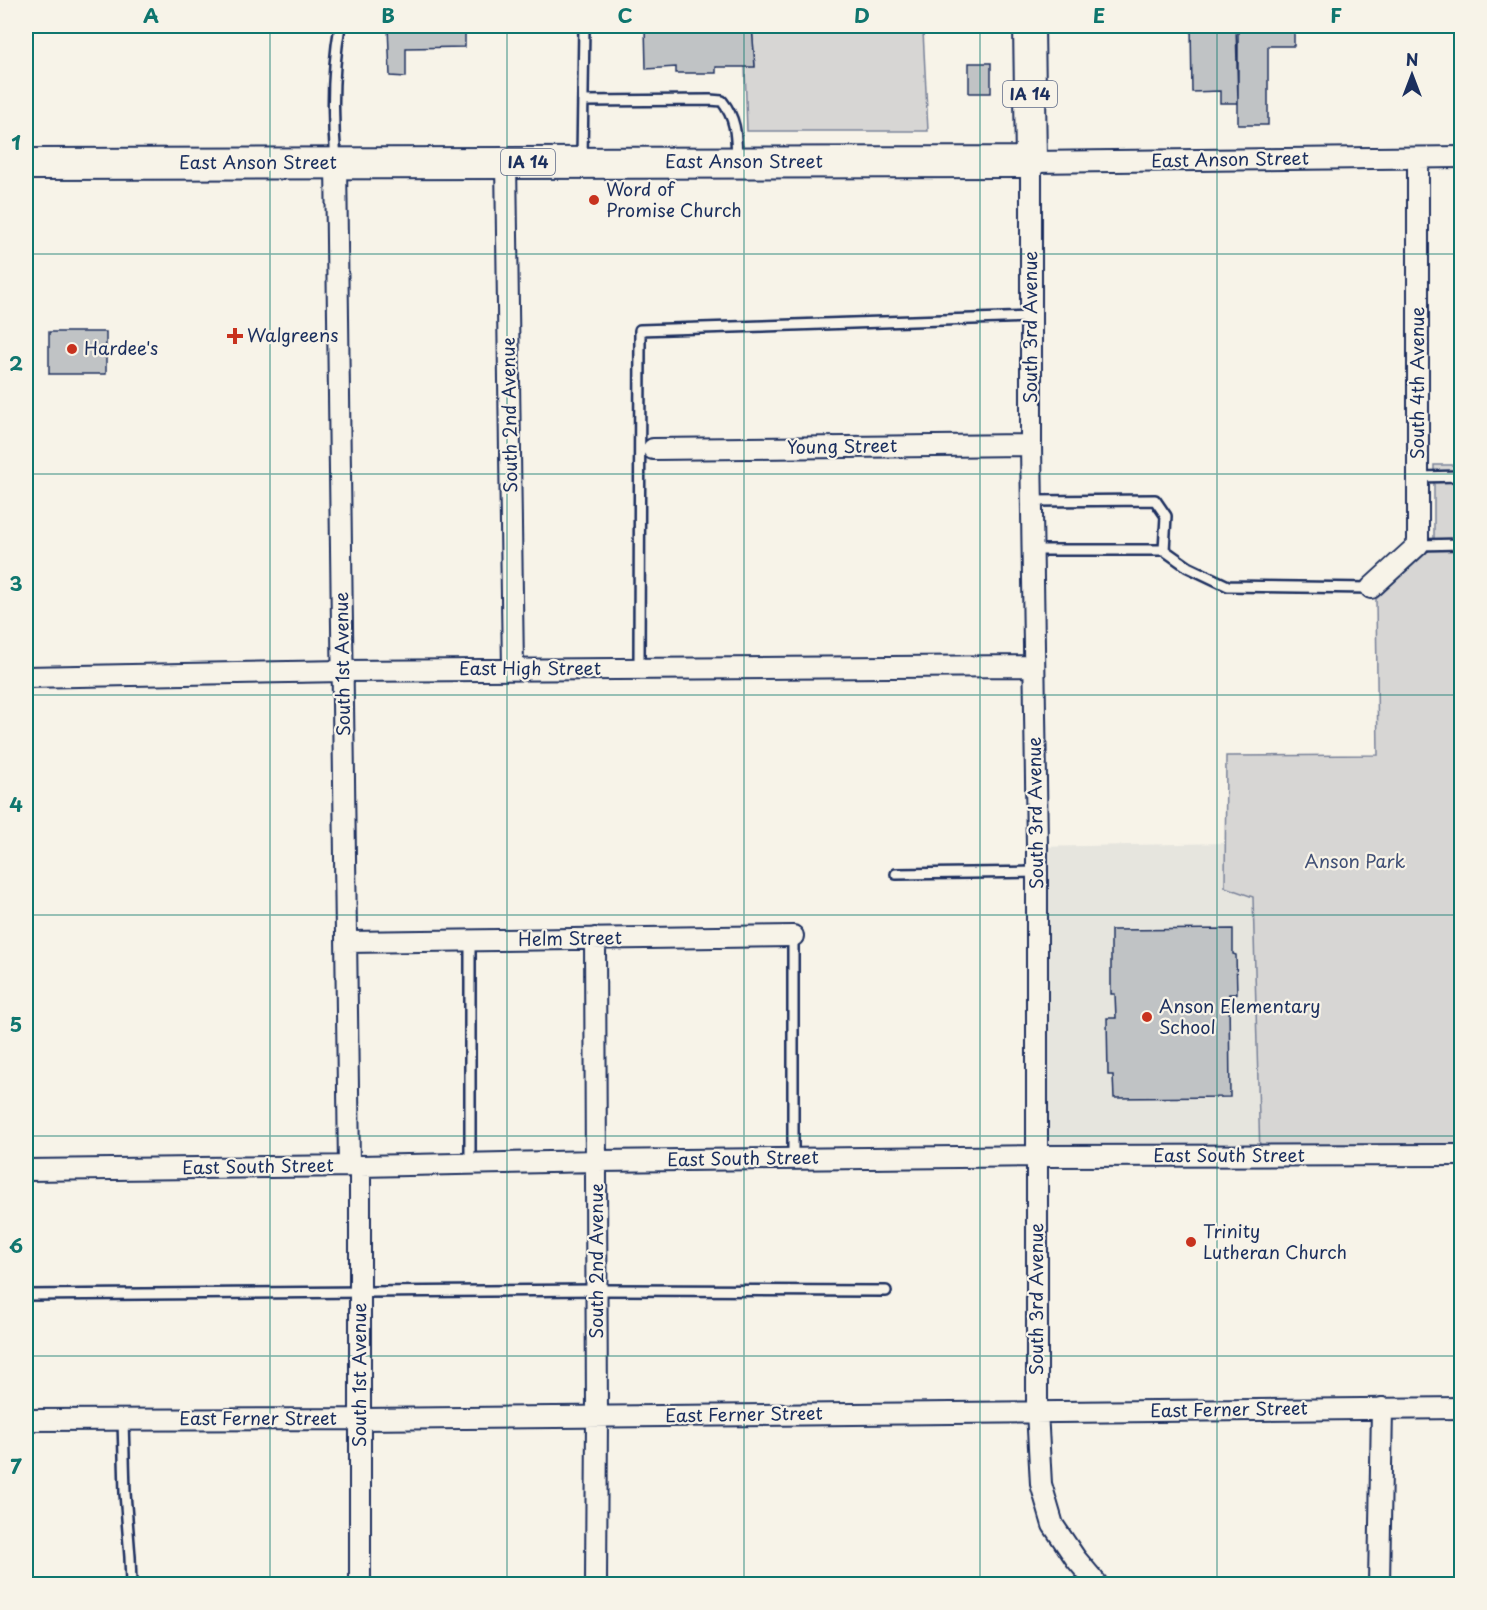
<svg xmlns="http://www.w3.org/2000/svg" width="1487" height="1610" viewBox="0 0 1487 1610" font-family="'Playpen Sans',sans-serif">
<rect width="100%" height="100%" fill="#f7f3e8"/>
<filter id="ink" filterUnits="userSpaceOnUse"><feTurbulence type="fractalNoise" baseFrequency=".0167" numOctaves="2"/><feDisplacementMap in="SourceGraphic" scale="12" xChannelSelector="R" yChannelSelector="G"/><feConvolveMatrix kernelMatrix="1 2 1 2 8 2 1 2 1" color-interpolation-filters="sRGB"/></filter>
<g filter="url(#ink)">
<!-- built -->
<path fill="#e6e5de" d="M1225,843V886L1253,896L1260,1156H1038L1037,847Z"/>
<!-- green -->
<path fill="#d7d6d4" stroke="#798299" stroke-width="1.5" d="M752,26H998L999,33L923,31L928,131H747L745,67L755,66Z
M1434,465H1461V1155L1260,1156L1253,897L1225,887L1226,756L1378,755L1376,599L1434,546Z"/>
<!-- building -->
<path fill="#c0c3c5" stroke="#1b2f5e" stroke-width="1.5" d="M388,26H465V47L406,48V77L390,76Z
M645,26H752L755,67H716V73H676V67L646,69Z
M1191,26H1236L1238,103H1220V91L1192,92Z
M1238,26H1294V46H1268V125H1238Z
M969,63H991V93H969Z
M49,332H106V374H49Z
M1233,929V954L1236,955L1237,994H1229L1230,1097L1114,1098L1113,1075H1108L1107,1018H1116L1115,994H1111V930Z"/>
<g fill="none" stroke-linecap="round" stroke-linejoin="round">
<defs>
<path id="service" d="M583,101L710,100L722,101C737,120 736,137 737,159
M582,158L584,26
M336,160C332,115 332,71 340,26
M1418,477L1462,476
M1032,501L1155,500L1166,516L1164,550
M1418,545L1462,544
M1032,550H1164L1188,567L1228,586L1371,588
M639,669L640,330L1031,317
M896,874L1037,872
M793,936V1159
M470,940V1164
M26,1295L597,1290L886,1291
M123,1420L125,1493L130,1557L131,1584"/>
<path id="minor" d="M506,162L513,669
M336,163L349,1166
M653,449L1031,445
M1371,588L1418,545V158
M26,677L343,671L1034,666
M595,938L597,1416L596,1584
M347,942L793,936
M26,1170L360,1166L597,1161L1038,1156L1462,1155
M26,1420L360,1419L1462,1408
M360,1584V1166
M1097,1584L1076,1559L1053,1525L1041,1484L1037,1411V847L1031,445V162L1462,157
M1379,1584L1382,1408"/>
<path id="primary" d="M26,164L1031,162L1029,26"/>
</defs>
<!-- service casing -->
<use href="#service" stroke="#1b2f5e" stroke-width="14"/>
<!-- minor casing -->
<use href="#minor" stroke="#1b2f5e" stroke-width="24"/>
<!-- primary casing -->
<use href="#primary" stroke="#1b2f5e" stroke-width="34"/>
<!-- service -->
<use href="#service" stroke="#f7f3e8" stroke-width="9"/>
<!-- minor -->
<use href="#minor" stroke="#f7f3e8" stroke-width="20"/>
<!-- primary -->
<use href="#primary" stroke="#f7f3e8" stroke-width="30"/>
</g>
</g>
<!-- grid -->
<path fill="none" stroke="#0f766e" stroke-width="1.5" stroke-opacity="0.55" d="M270,26V1584M507,26V1584M744,26V1584M980,26V1584M1217,26V1584M26,254H1462M26,474H1462M26,695H1462M26,915H1462M26,1136H1462M26,1356H1462"/>
<!-- markers -->
<g fill="#c8321e" stroke="#f7f3e8" stroke-width="2">
<circle cx="594" cy="200" r="6"/>
<path d="M232 327h6v6h6v6h-6v6h-6v-6h-6v-6h6z"/>
<circle cx="72" cy="349" r="6"/>
<circle cx="1147" cy="1017" r="6"/>
<circle cx="1191" cy="1242" r="6"/>
</g>
<g text-anchor="middle" stroke-width="4.5" stroke-linejoin="round" paint-order="stroke">
<!-- shield labels -->
<g fill="#f7f3e8" stroke="#5d6a87" stroke-width="1.5">
<rect x="1003" y="81" width="54" height="26" rx="4.5"/>
<rect x="501" y="149" width="54" height="26" rx="4.5"/>
</g>
<g font-size="16" font-weight="bold" fill="#1b2f5e">
<text x="1030" y="100">IA 14</text>
<text x="528" y="168">IA 14</text>
</g>
<!-- street labels -->
<g font-size="18" fill="#1b2f5e" stroke="#f7f3e8">
<text transform="translate(1230 160) rotate(-1)" y="6">East Anson Street</text>
<text x="744" y="168">East Anson Street</text>
<text x="258" y="169">East Anson Street</text>
<text transform="translate(1031 327) rotate(-90)" y="6">South 3rd Avenue</text>
<text transform="translate(1418 383) rotate(-90)" y="6">South 4th Avenue</text>
<text transform="translate(510 415) rotate(-91)" y="6">South 2nd Avenue</text>
<text transform="translate(842 447) rotate(-1)" y="6">Young Street</text>
<text transform="translate(343 664) rotate(-91)" y="6">South 1st Avenue</text>
<text x="530" y="675">East High Street</text>
<text transform="translate(1036 813) rotate(-91)" y="6">South 3rd Avenue</text>
<text transform="translate(570 939) rotate(-1)" y="6">Helm Street</text>
<text x="1229" y="1162">East South Street</text>
<text transform="translate(743 1159) rotate(-1)" y="6">East South Street</text>
<text transform="translate(258 1167) rotate(-1)" y="6">East South Street</text>
<text transform="translate(597 1261) rotate(-90)" y="6">South 2nd Avenue</text>
<text transform="translate(1037 1299) rotate(-90)" y="6">South 3rd Avenue</text>
<text transform="translate(360 1375) rotate(-90)" y="6">South 1st Avenue</text>
<text transform="translate(1229 1410) rotate(-1)" y="6">East Ferner Street</text>
<text transform="translate(744 1415) rotate(-1)" y="6">East Ferner Street</text>
<text x="258" y="1425">East Ferner Street</text>
</g>
<!-- poi labels -->
<g font-size="18" fill="#1b2f5e" stroke="#f7f3e8" text-anchor="start">
<text x="606" y="196">Word of<tspan x="606" dy="21">Promise Church</tspan></text>
<text x="247" y="342">Walgreens</text>
<text x="84" y="355">Hardee's</text>
<text x="1159" y="1013">Anson Elementary<tspan x="1159" dy="21">School</tspan></text>
<text x="1203" y="1238">Trinity<tspan x="1203" dy="21">Lutheran Church</tspan></text>
</g>
<!-- park labels -->
<g font-size="18" fill="#415076" stroke="#f7f3e8">
<text x="1355" y="868">Anson Park</text>
</g>
</g>
<!-- margin -->
<rect width="1487" height="1610" fill="none" stroke="#f7f3e8" stroke-width="66"/>
<!-- north arrow -->
<g transform="translate(1412 75)" stroke="#f7f3e8" stroke-width="4.5" paint-order="stroke">
<path d="M0-4.5L10 22L0 15L-10 22Z" fill="#1b2f5e"/>
<text y="-9" font-size="16" font-weight="bold" text-anchor="middle" fill="#1b2f5e">N</text>
</g>
<rect x="33" y="33" width="1421" height="1544" fill="none" stroke="#0f766e" stroke-width="2"/>
<g font-size="20" text-anchor="middle" font-weight="bold" fill="#0f766e">
<text x="151" y="23">A</text>
<text x="388" y="23">B</text>
<text x="625" y="23">C</text>
<text x="862" y="23">D</text>
<text x="1099" y="23">E</text>
<text x="1336" y="23">F</text>
<text x="16" y="150">1</text>
<text x="16" y="371">2</text>
<text x="16" y="591">3</text>
<text x="16" y="812">4</text>
<text x="16" y="1032">5</text>
<text x="16" y="1253">6</text>
<text x="16" y="1474">7</text>
</g>
</svg>
